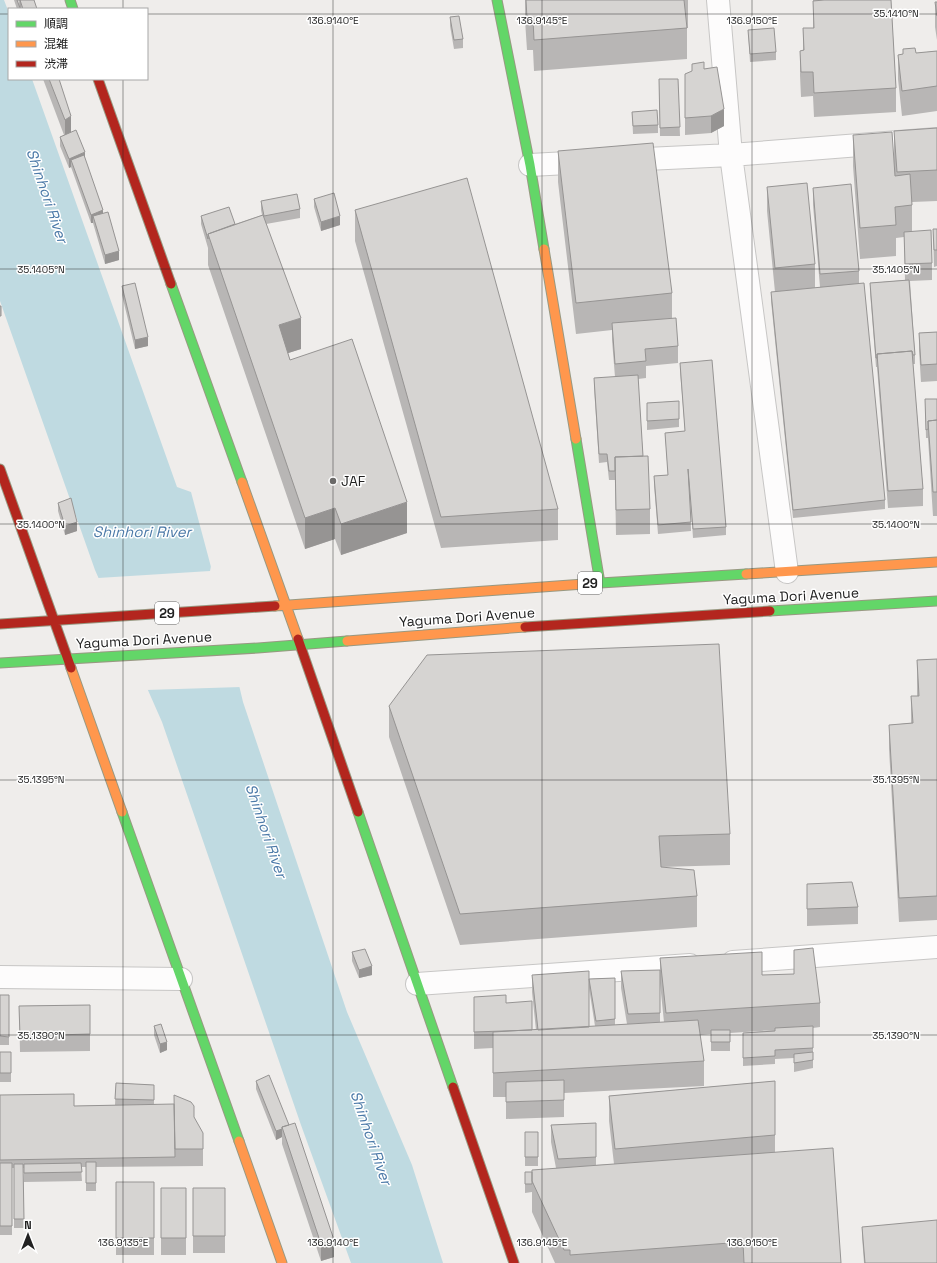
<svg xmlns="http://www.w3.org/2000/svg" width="937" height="1263" viewBox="0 0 937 1263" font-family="'Space Grotesk','Noto Sans JP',sans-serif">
<rect width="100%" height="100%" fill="#efedeb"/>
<!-- water -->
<path fill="#bfdae1" d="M0,0H4L9,13V79H32L177,487L191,492L211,567L243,702L347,1012L412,1165L443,1263H351L301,1125L162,722L95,570L0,301Z"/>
<!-- pier -->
<path fill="#efedeb" d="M211,566H213L241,687L146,690L93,570H94L98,578L210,571Z"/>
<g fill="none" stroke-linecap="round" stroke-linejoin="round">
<defs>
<path id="street" d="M718,0L731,155L787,572
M625,160L731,155L937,139
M530,165L587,162
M733,962L937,947
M0,977L181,979
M417,984L690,965"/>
<path id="fast" d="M70,0L73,9
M497,0L530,165L544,249
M171,284L242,482
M576,439L600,583
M584,584L746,574
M770,611L937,601
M0,663L258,648L347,641
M122,812L239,1141
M358,812L453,1087"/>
<path id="slow" d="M544,249L576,439
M242,482L298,639
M746,574L937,562
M275,606L584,584
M347,641L525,627
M71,668L122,812
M239,1141L282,1263"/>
<path id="jam" d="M98,79L171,284
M0,469L71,668
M0,624L275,606
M525,627L770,611
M298,639L358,812
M453,1087L514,1263"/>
</defs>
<!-- street casing -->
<use href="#street" stroke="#c7c6c5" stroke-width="24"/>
<!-- fast casing -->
<use href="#fast" stroke="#989982" stroke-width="11"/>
<!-- slow casing -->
<use href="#slow" stroke="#989982" stroke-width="11"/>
<!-- jam casing -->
<use href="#jam" stroke="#989982" stroke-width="11"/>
<!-- street -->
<use href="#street" stroke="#fdfcfc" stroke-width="22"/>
<!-- fast -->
<use href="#fast" stroke="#63d668" stroke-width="9"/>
<!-- slow -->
<use href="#slow" stroke="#ff974d" stroke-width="9"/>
<!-- jam -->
<use href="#jam" stroke="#b3261e" stroke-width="9"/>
</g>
<!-- wall -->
<path fill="#b8b6b5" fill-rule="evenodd" d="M14,0H34L37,9H17Z
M525,0H688V28H687V59L534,71L533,50H527L525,20Z
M813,0H891L896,88V112L814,117L813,96L801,97L800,75V51L803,50V28H813Z
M935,2H937V40L935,27Z
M450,17L463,39V48L454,49L450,26Z
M748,30L776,52V60L750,62Z
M903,49L916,53L937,51V111L902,116L898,79V55L903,54Z
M704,69L724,126L711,133L685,135V74Z
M43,79H59L71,132L85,160L119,260L105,264L93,223H91L71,167L69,168L60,146V137L64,135Z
M659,79H678L680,136H660Z
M632,112L658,125V133L633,134Z
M937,128V201L912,202V231L932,263V280L910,281L915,355V364H913L923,489V506L888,508L877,367H876L870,292V283L905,280L904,237L896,238V256L860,259L853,166V135L894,162V131Z
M558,151L672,293V318L678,346V363L646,366V378L638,379L643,456L650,509V534L616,535L615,480H609L607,462L599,463L594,387V378L615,377L612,340V330L576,334L558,182Z
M767,187L815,264V288L820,287L813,205V188L859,271V284L885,500V509L793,518L771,301V292H775L767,211Z
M314,199L340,225L321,231L314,207Z
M261,201L300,209V218L266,224L301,349L288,353L290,360L407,533L341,555L335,539L305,549L208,265V248L201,224V216L235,224L262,215L261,210Z
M355,210L558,509V540L441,548L355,241Z
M933,229H937V266L934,267Z
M122,286L148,346L135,349L122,295Z
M937,332V381L921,382L919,350V333Z
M680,363L726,527V535L693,538L690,494L691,531L658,534L654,485V476L668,475L665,433L685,431L680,371Z
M925,399H937V516H933L928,438H926Z
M679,401V427L647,430V403Z
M58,503L77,531L65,535L58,511Z
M937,659V920L899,922L889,749V725L911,723V696H917V660Z
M389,706L730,834V865L661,867L697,896V927L460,945L389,737Z
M807,884L858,907V924L807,926Z
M352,952L372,975L359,978L352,961Z
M660,958L762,975L820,1003V1027L813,1028V1068L794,1072V1058L775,1059V1064L743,1066V1033L775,1030L730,1033V1051H711V1034L700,1035L704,1061V1086L564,1093V1117L506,1119V1097H493V1048L474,1049V997L506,1003L532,1030H536L532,992V975L589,979L615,978V1025L627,1024L621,988V971L660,970ZM660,983L664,1022L660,1023ZM589,988L595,1026L589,1027Z
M0,995H9V1045H0Z
M90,1005V1051L20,1052L19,1006Z
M154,1026L167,1050L160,1053L154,1035Z
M0,1052H11V1082H0Z
M256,1081L289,1125L334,1257L321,1261L282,1144V1137L276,1140L256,1089Z
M775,1081V1152L841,1263H555L532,1212V1192L525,1193V1172H532L556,1168L551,1142V1125L596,1123V1165L614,1164L609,1121V1096Z
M116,1083L154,1085V1104L194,1117L203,1149V1166L96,1167V1191H86V1167H81L82,1181L24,1182V1168H23L24,1228H14V1168H12V1235H0V1095L74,1106L115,1105Z
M525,1132H538V1166H525Z
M116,1182H154V1255H116Z
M161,1188H186V1255H161Z
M193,1188H225V1253H193Z
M862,1227L937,1263H864L862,1236Z"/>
<!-- shaded-wall -->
<path fill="#969493" d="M724,109V126L711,133V116Z
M71,116V133L65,137V120Z
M85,152V161L71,160V167L69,168V159Z
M103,210V219L93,216V223H91V215Z
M340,216V225L321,231V222Z
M119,251V260L105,264V255Z
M301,318V349L279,356V325Z
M148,337V346L135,349V340Z
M407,502V533L341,555V524Z
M335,508V539L305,549V518Z
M77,522V531L65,535V526Z
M372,966V975L359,978V970Z
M167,1042V1050L160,1053V1044Z
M282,1129V1137L276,1140V1131Z
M334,1240V1257L321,1261V1244Z"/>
<!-- building -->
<path fill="#d6d4d2" stroke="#969493" d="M17,0H20V8Z
M20,0H34L37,9H23Z
M526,0H684L687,28L534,40L533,19H527Z
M824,0H891L896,88L814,93L813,72H801L800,51L804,50L803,28H814L813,1Z
M935,2H937V16Z
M459,16L463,39L454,40L450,17Z
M774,28L776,52L750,54L748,30Z
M915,48L916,53L937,51V86L902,91L898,55L903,54V49Z
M704,62V69L717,67L724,109L711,116L685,118V74L692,71V64Z
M49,79H59L71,116L65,120Z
M659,79H678L680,127L660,128Z
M657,110L658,125L633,126L632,112Z
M937,128V170L897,172L894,131Z
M76,130L85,152L69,159L60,137Z
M892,132L895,176L910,174L912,205L895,207L896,225L860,228L853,135Z
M653,143L672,293L576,303L558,151Z
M84,155L103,210L91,215L71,160Z
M467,178L558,509L441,517L355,210Z
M807,183L815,264L775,268L767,187Z
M851,184L859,271L820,274L813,188Z
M334,193L340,216L321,222L314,199Z
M297,194L300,209L264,216L261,201Z
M229,207L235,224L208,234V239L201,216Z
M108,212L119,251L105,255L93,216Z
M263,215L301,318L279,325L290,360L352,339L407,502L341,524L335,508L305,518L208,234Z
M933,229H937V250H934Z
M931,230L932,263L905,264L904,232Z
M909,280L915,355H913L912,351L877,354V358H876L870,283Z
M135,283L148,337L135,340L122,286Z
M864,283L885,500L793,510L771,292Z
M0,306H1V316H0Z
M676,318L678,346L645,349L646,361L615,364L612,323Z
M937,332V364L921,365L919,333Z
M912,351L923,489L888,491L877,354Z
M712,360L726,527L693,529L688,469L691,522L658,525L654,476L668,475L665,433L685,431L680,363Z
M638,375L643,456L615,457V471H609L607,454H599L594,378Z
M925,399H937V420L928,421V429L926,430Z
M679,401V419L647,421V403Z
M937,420V492H933L928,421Z
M648,456L650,509L616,510L615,457Z
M71,498L77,522L65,526L58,503Z
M719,644L730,834L659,836L661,867L694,870L697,896L460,914L389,706L427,655Z
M937,659V896L899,898L889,725L913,723L911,696H919L917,660Z
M852,882L858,907L807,909V884Z
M813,948L820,1003L666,1013L660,958L762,952V975L794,974V950Z
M365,949L372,966L359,970L352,952Z
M660,970V1013L628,1014L621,971Z
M589,971V1027L538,1030L532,975Z
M615,978V1019L596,1021L589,979Z
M0,995H9V1037L0,1036Z
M506,995V1003L532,1001V1030L474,1032V997Z
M90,1005V1034L20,1036L19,1006Z
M698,1020L704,1061L493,1073V1032Z
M161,1024L167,1042L160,1044L154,1026Z
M813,1026V1048L775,1050V1056L743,1058V1033L775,1031V1028Z
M711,1030H730V1042H711Z
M0,1052H11V1073H0Z
M813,1052V1060L794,1063V1054Z
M269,1075L289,1125L282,1127V1129L276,1131L256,1081Z
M564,1080V1100L506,1102V1082Z
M775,1081V1135L615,1149L609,1096Z
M116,1083L154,1085V1100L115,1099Z
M74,1094V1106L174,1104L175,1157L0,1160V1095Z
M174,1095L191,1102L194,1106V1117L203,1133V1149H175Z
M295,1123L334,1240L321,1244L282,1127Z
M596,1123V1157L558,1159L551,1125Z
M525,1132H538V1157H525Z
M833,1148L841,1263H744L743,1242L570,1255V1250H564L532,1181V1170Z
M86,1162H96V1183H86Z
M0,1163H12V1226H0Z
M81,1163L82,1172L24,1173V1164Z
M14,1164H23L24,1219H14Z
M525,1172H532V1184H525Z
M116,1182H154V1238H116Z
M161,1188H186V1238H161Z
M193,1188H225V1236H193Z
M937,1220V1263H865L862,1227Z"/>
<!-- ticks -->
<path fill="none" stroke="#222" stroke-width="1" stroke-opacity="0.45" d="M123,0V9M333,0V1263M542,0V1263M752,0V1263M0,14H9M147,14H937M123,79V1263M0,269H937M0,524H937M0,780H937M0,1035H937"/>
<!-- markers -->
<circle fill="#6a6968" stroke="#fff" stroke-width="1.5" cx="333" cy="481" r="4"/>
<g text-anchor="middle" stroke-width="3" stroke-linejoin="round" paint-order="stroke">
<!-- shield labels -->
<g fill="#fff" stroke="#646464" stroke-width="1">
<rect x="578" y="572" width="24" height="22" rx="3"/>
<rect x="155" y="602" width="24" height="22" rx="3"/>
</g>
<g font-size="13" font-weight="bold" fill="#222">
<text x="590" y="588">29</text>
<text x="167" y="618">29</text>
</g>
<!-- poi labels -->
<g font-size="14" fill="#222" stroke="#fff" text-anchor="start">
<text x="341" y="486">JAF</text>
</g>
<!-- street labels -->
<g font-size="14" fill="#222" stroke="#fff">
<text transform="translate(791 596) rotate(-3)" y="5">Yaguma Dori Avenue</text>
<text transform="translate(467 617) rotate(-4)" y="5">Yaguma Dori Avenue</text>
<text transform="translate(144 640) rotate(-3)" y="5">Yaguma Dori Avenue</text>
</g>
<!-- water labels -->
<g font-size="15" font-style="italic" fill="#4c7aa8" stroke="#fff">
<text transform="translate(47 196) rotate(71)" y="5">Shinhori River</text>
<text x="142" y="537">Shinhori River</text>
<text transform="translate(266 831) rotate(71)" y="5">Shinhori River</text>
<text transform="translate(371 1138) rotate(71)" y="5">Shinhori River</text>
</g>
</g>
<g font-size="10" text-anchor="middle" fill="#222" stroke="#fff" stroke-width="3" stroke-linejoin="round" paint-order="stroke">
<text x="896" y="17">35.1410°N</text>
<text x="333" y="24">136.9140°E</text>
<text x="542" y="24">136.9145°E</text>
<text x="752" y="24">136.9150°E</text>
<text x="41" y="273">35.1405°N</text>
<text x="896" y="273">35.1405°N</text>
<text x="41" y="528">35.1400°N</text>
<text x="896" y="528">35.1400°N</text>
<text x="41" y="783">35.1395°N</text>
<text x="896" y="783">35.1395°N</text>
<text x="41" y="1039">35.1390°N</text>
<text x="896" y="1039">35.1390°N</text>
<text x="123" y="1246">136.9135°E</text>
<text x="333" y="1246">136.9140°E</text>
<text x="542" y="1246">136.9145°E</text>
<text x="752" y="1246">136.9150°E</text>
</g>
<!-- legend -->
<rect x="8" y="8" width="140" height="72" fill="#ffffff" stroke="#a7a7a7"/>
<rect x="16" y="21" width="20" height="6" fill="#63d668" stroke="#a7a7a7"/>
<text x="44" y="28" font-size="12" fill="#222222">順調</text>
<rect x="16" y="41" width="20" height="6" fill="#ff974d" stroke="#a7a7a7"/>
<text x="44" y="48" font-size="12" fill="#222222">混雑</text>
<rect x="16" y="61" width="20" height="6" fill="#b3261e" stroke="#a7a7a7"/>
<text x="44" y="68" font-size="12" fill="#222222">渋滞</text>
<!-- north arrow -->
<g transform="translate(28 1235)" stroke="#ffffff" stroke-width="3" paint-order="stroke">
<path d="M0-3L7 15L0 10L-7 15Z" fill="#222222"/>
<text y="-6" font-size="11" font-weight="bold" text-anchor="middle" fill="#222222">N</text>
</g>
</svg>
